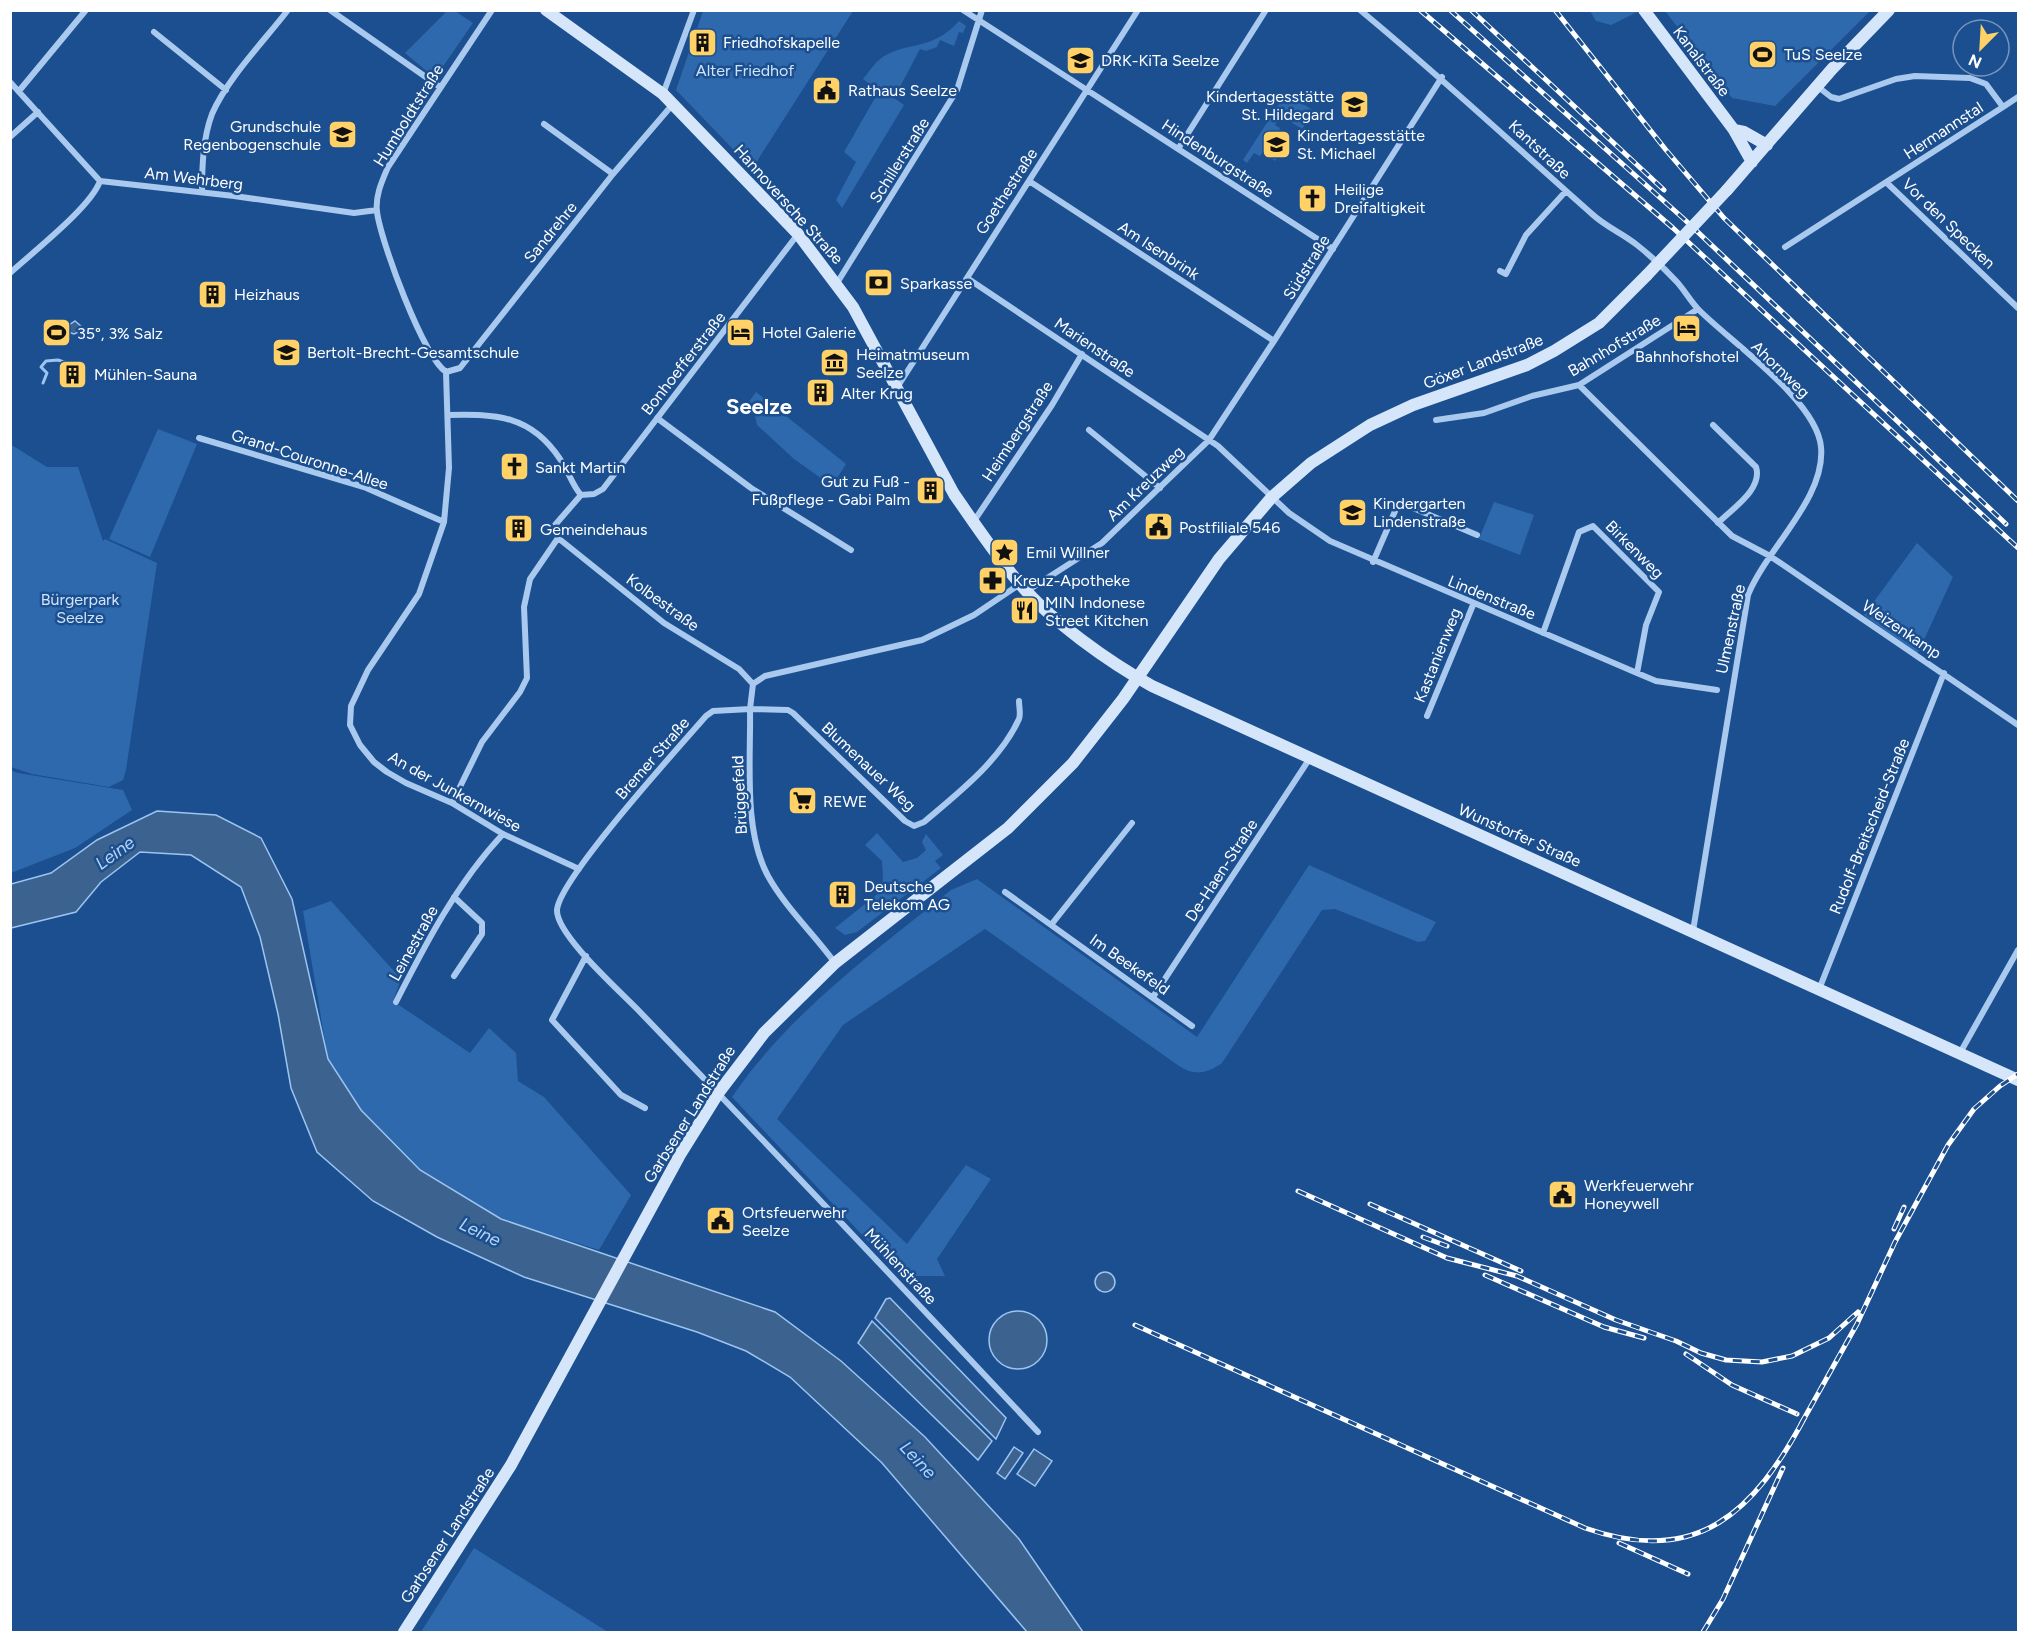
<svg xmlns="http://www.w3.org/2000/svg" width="2029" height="1643" viewBox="0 0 2029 1643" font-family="Figtree,sans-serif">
<rect width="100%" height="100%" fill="#1b4f8f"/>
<!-- green -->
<path fill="#2e69ad" d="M447,11H455L473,23L435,78L405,53Z
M703,11H853L752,169L676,90Z
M1636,11L1637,12L1611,25L1596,21L1590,11Z
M1665,11H1870L1775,106L1732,98Z
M959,21L966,26L963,33L959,32L954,46L940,40L937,47L926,51L920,49L894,98L904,105L842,208L836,200L856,162L844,152L879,91L863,79C868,73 873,65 879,60C903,40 931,53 959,21Z
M1286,93L1314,111L1302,129L1281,116L1275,125L1280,128L1279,131L1289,138L1275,161L1263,152L1260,156L1254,153L1247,163L1243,160Z
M756,392L846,464L832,486L794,459L757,425L755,416L745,407Z
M158,429L197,444L150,557L109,539Z
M10,444L47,467H78L103,541L105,539L157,563L126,770L123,780L109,787L32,774L11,767Z
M1494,502L1534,515L1520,555L1479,539Z
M1917,543L1953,577L1917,655L1864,615Z
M10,770L18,773L123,790L132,810L75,848L11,873Z
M877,833L903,862L917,858L926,850L922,842L926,834L943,855L935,861L941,868L857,932L845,935L835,928L880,892L883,879L882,861L865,845Z
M1309,865L1436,922L1425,941L1418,942L1335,909L1322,910L1222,1063C1207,1074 1194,1076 1179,1066L985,929L843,1025L777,1119L907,1244L966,1165L991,1179L937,1259L945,1276H901L732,1097C790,1012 873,953 951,890L977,879L1197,1037Z
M331,901L401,979L393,1001L470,1053L489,1028L516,1053L518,1081L544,1097L631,1195L599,1250L501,1219L420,1170L361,1110L328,1059L303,911Z
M474,1548L608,1632H421Z"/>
<!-- water -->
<path fill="#3c6290" stroke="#9cc4f0" stroke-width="1.5" d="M75,321L82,327L79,332L74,334L68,332L62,334L60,341L53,344L45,341L48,331L55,328L60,331Z
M157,811L216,815L261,838L292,899L328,1059L361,1110L420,1170L501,1219L775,1312L841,1361L925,1437L1019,1539L1083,1632H1027L882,1463L790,1377L746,1351L697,1332L524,1277L437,1237L373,1201L317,1152L291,1088L278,1014L260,937L241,887L191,855L140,852L101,882L76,912L11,928V884L51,873L97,840Z
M1095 1282a10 10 0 1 1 20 0a10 10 0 1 1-20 0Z
M890,1298L1006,1418L996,1439L875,1318L886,1299Z
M989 1340a29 29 0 1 1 58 0a29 29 0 1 1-58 0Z
M872,1321L992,1441L978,1460L858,1343Z
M1014,1447L1023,1453L1005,1479L997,1473Z
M1034,1449L1052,1461L1035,1486L1017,1474Z"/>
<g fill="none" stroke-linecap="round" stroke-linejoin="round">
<!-- stream -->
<path stroke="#9cc4f0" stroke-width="3" d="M43,383L47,373L41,367L46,361L58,360L79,367"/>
<!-- street -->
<path stroke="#a9c9ee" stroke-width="6" d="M330,10L440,87
M963,10L1333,249
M1360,10C1440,76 1515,146 1592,214C1606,227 1622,233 1637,245C1651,256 1665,269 1677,282C1685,291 1691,302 1699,310C1732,343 1817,401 1821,447C1826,498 1767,548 1748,595L1693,931
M154,32L226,90
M10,82L100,181L234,196L354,213L377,210
M19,91L86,10
M663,94L694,10
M2003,107L2018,97
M544,124L613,174
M10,137L38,112
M1178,149L1266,10
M1029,181L1274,341
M1887,183L2018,308
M202,192C202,166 203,138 212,114C227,79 264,41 288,10
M1785,247L2003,107L1986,84L1970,78L1915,76L1896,79L1839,99L1831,97L1817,86
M1500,271L1506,274L1526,235L1566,191
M10,273C33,252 91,207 100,181
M967,278L1218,446L1289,513L1330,541L1637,673L1656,681L1717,690
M837,283L957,90L982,10
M446,372L449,468L444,522L419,594L368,670L351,706L350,725L360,745L374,762L387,772L406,783L452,803L503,834L579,869
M446,372C423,356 381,242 377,212C375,196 382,181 388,167L492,10
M446,372L460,368L613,174L673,104
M1579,385L1732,536L1770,556L2018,725
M898,386L1138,10
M449,415C496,414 531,415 560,459C568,470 572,485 581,495
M657,418L751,488L851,550
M1436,420L1484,413L1532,396L1579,385L1698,309
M1713,425L1756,467C1763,489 1733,508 1718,523
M1089,430L1160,488
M199,438L364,487L444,522
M581,495L594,494L603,489L798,234
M974,521L1052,405L1082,354
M558,538L664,623L739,669L753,684
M1373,562L1399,502L1477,535
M1020,584L974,615L922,640L765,676L753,684L750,709L713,711L706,716C680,746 559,879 557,910C556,935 621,992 640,1012C774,1151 906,1291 1038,1432
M1027,591L1102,543L1209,440L1274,341L1442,77
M1543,633L1579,532L1593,526L1659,592L1646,625L1637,673
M1427,716L1473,605
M452,803L482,742L520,692L527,678L524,607L530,579L558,538L555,525L581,495
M1005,892L1192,1026
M1051,925L1132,823
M586,956L552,1020L621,1095L645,1108
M835,963C814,934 785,907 768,876C743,830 751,760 750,709L788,710L793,713L905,821L914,826L924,822C957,794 1000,761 1019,719C1021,714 1019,707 1019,701
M454,976L482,934V923L454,897
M1820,987L1944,673
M1153,997L1310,758
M396,1002C426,943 457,883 503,834
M1960,1053L2018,950"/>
<!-- secondary -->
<path stroke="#d6e6fa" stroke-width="12" d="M546,10L663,94L798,234L853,307L954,494C975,524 996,556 1020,584C1051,621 1109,662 1152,686L2018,1080
M1644,10L1734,130L1752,162
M1734,130L1744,132L1767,145
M1727,190L1832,69L1889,10
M404,1632L511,1465L681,1153L719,1092L764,1033L835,963L1008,828L1073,763L1123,699L1219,559L1272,497L1311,463L1370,425L1413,405L1527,365L1554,351L1599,323L1647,275"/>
<defs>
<path id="rail" d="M1420,10L1673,228L2018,548
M1450,10L1684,219L2006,524
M1471,10L1664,190
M1555,10L1666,150L1724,218L2018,501
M1298,1191L1447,1258L1517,1276L1616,1320L1676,1341L1701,1353L1726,1360L1762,1362L1792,1356L1829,1338L1858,1312
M1370,1204L1521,1271
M1894,1229L1904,1207
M1423,1237L1447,1246
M1485,1275L1604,1327L1644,1338
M1135,1325L1585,1528C1698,1568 1755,1511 1805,1417
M1686,1354L1732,1385L1797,1414
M1801,1424L1857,1324L1895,1242L1948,1145L1974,1109L2000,1086L2018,1074
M1619,1543L1688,1574
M1703,1632L1723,1599L1783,1468"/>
</defs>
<!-- rail casing -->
<use href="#rail" stroke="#fff" stroke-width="5"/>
<!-- rail -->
<use href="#rail" stroke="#1b4f8f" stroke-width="3" stroke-dasharray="9" stroke-linecap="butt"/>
<!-- secondary-bridge -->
<path stroke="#d6e6fa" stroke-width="12" d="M1647,275L1727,190"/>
</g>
<!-- icons -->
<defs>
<symbol id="building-square" viewBox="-11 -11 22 22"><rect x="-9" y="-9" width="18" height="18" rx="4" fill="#ffd166" stroke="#1b4f8f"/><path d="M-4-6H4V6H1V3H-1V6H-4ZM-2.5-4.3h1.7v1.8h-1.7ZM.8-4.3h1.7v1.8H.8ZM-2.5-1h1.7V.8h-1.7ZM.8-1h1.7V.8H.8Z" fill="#111"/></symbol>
<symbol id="stadium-square" viewBox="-11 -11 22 22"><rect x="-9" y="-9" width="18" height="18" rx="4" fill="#ffd166" stroke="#1b4f8f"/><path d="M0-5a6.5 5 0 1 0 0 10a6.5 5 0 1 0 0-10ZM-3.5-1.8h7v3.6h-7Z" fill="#111"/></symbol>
<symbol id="school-square" viewBox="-11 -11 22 22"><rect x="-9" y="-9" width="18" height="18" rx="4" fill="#ffd166" stroke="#1b4f8f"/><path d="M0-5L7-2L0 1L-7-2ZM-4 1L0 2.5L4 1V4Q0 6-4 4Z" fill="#111"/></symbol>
<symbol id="civic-square" viewBox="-11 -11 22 22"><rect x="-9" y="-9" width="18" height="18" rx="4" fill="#ffd166" stroke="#1b4f8f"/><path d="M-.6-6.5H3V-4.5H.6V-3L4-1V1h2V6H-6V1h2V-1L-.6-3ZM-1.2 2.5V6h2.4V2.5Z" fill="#111"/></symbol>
<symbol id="church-square" viewBox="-11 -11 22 22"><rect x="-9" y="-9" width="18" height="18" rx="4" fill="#ffd166" stroke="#1b4f8f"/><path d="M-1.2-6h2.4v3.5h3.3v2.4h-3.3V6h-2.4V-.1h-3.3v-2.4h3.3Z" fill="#111"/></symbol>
<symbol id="bank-square" viewBox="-11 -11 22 22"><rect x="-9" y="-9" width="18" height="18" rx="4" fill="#ffd166" stroke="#1b4f8f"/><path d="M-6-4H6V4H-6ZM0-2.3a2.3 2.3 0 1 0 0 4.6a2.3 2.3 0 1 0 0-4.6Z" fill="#111"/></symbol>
<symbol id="hotel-square" viewBox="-11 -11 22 22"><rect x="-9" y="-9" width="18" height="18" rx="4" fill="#ffd166" stroke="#1b4f8f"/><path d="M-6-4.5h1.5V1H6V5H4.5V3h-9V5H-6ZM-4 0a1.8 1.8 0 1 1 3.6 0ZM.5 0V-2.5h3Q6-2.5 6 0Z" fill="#111"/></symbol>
<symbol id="museum-square" viewBox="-11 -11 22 22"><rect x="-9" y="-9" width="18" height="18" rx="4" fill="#ffd166" stroke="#1b4f8f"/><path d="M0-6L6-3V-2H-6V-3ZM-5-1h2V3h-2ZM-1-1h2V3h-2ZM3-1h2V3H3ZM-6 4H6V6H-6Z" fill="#111"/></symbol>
<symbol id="sight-square" viewBox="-11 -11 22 22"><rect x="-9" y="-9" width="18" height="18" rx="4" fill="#ffd166" stroke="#1b4f8f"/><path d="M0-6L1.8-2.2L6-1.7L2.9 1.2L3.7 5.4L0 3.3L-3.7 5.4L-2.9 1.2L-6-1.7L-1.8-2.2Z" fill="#111"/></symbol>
<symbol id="pharmacy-square" viewBox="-11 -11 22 22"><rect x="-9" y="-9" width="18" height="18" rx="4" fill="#ffd166" stroke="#1b4f8f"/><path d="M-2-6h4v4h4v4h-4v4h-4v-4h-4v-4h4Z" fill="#111"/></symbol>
<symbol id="restaurant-square" viewBox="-11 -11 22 22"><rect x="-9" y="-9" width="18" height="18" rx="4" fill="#ffd166" stroke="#1b4f8f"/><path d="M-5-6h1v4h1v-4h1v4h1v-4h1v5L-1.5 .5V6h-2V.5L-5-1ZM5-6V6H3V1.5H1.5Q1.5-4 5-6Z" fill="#111"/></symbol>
<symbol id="supermarket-square" viewBox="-11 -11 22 22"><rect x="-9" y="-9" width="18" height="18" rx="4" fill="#ffd166" stroke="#1b4f8f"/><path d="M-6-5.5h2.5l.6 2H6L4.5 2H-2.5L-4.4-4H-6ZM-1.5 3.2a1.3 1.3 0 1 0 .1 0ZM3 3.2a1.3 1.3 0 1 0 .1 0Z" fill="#111"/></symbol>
</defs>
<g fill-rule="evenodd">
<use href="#building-square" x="686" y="26" width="33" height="33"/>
<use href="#stadium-square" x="1746" y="38" width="33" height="33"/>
<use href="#school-square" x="1064" y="44" width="33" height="33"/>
<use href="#civic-square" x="810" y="74" width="33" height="33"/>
<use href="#school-square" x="1338" y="88" width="33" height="33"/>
<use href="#school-square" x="326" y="118" width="33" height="33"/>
<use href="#school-square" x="1260" y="128" width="33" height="33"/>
<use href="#church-square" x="1296" y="182" width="33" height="33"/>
<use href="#bank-square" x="862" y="266" width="33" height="33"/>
<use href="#building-square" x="196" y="278" width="33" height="33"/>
<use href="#hotel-square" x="1670" y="312" width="33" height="33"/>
<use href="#hotel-square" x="724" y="316" width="33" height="33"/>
<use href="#stadium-square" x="40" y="316" width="33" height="33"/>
<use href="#school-square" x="270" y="336" width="33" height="33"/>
<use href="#museum-square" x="818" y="346" width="33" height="33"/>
<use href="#building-square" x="56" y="358" width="33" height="33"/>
<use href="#building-square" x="804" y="376" width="33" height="33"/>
<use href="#church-square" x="498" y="450" width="33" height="33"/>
<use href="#building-square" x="914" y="474" width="33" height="33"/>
<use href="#school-square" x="1336" y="496" width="33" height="33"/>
<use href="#civic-square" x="1142" y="510" width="33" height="33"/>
<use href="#building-square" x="502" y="512" width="33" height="33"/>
<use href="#sight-square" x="988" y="536" width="33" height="33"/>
<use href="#pharmacy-square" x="976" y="564" width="33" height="33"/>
<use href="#restaurant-square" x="1008" y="594" width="33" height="33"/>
<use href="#supermarket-square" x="786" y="784" width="33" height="33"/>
<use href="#building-square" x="826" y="878" width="33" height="33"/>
<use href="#civic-square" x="1546" y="1178" width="33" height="33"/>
<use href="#civic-square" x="704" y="1204" width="33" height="33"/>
</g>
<g text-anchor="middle" stroke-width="5" stroke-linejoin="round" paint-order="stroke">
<!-- poi labels -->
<g font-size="16" fill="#fff" stroke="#1b4f8f" text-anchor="start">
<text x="723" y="48">Friedhofskapelle</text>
<text x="1784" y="60">TuS Seelze</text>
<text x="1101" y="66">DRK-KiTa Seelze</text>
<text x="848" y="96">Rathaus Seelze</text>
<text x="1334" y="102" text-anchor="end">Kindertagesstätte<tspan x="1334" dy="18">St. Hildegard</tspan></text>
<text x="321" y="132" text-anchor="end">Grundschule<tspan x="321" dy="18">Regenbogenschule</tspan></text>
<text x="1297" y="141">Kindertagesstätte<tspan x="1297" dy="18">St. Michael</tspan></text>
<text x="1334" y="195">Heilige<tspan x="1334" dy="18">Dreifaltigkeit</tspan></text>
<text x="900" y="289">Sparkasse</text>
<text x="234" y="300">Heizhaus</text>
<text x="762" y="338">Hotel Galerie</text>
<text x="77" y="339">35°, 3% Salz</text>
<text x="307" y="358">Bertolt-Brecht-Gesamtschule</text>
<text x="856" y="360">Heimatmuseum<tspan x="856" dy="18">Seelze</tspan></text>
<text x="1687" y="362" text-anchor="middle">Bahnhofshotel</text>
<text x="94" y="380">Mühlen-Sauna</text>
<text x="841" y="399">Alter Krug</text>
<text x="535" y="473">Sankt Martin</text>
<text x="910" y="487" text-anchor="end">Gut zu Fuß -<tspan x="910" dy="18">Fußpflege - Gabi Palm</tspan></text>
<text x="1373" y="509">Kindergarten<tspan x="1373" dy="18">Lindenstraße</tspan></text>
<text x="1179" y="533">Postfiliale 546</text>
<text x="540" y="535">Gemeindehaus</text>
<text x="1026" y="558">Emil Willner</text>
<text x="1013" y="586">Kreuz-Apotheke</text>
<text x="1045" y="608">MIN Indonese<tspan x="1045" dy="18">Street Kitchen</tspan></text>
<text x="823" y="807">REWE</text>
<text x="864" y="892">Deutsche<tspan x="864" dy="18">Telekom AG</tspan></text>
<text x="1584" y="1191">Werkfeuerwehr<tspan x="1584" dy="18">Honeywell</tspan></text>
<text x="742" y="1218">Ortsfeuerwehr<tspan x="742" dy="18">Seelze</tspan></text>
</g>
<!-- street labels -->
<g font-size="16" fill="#fff" stroke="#1b4f8f">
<text transform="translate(1702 61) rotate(53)" y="6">Kanalstraße</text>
<text transform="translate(408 115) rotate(-58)" y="6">Humboldtstraße</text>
<text transform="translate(1943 130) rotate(-33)" y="6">Hermannstal</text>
<text transform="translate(1540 149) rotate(43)" y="6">Kantstraße</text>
<text transform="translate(1218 158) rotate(33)" y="6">Hindenburgstraße</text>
<text transform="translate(899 160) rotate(-58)" y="6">Schillerstraße</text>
<text transform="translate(194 178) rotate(7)" y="6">Am Wehrberg</text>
<text transform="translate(1006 191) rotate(-57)" y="6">Goethestraße</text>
<text transform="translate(789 204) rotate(48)" y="6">Hannoversche Straße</text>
<text transform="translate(1949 223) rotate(44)" y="6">Vor den Specken</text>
<text transform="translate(550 232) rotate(-51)" y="6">Sandrehre</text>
<text transform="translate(1159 250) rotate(33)" y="6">Am Isenbrink</text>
<text transform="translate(1306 267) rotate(-58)" y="6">Südstraße</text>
<text transform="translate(1614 345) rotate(-31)" y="6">Bahnhofstraße</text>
<text transform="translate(1095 347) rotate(34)" y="6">Marienstraße</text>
<text transform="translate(1483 361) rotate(-21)" y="6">Göxer Landstraße</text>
<text transform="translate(683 363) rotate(-52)" y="6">Bonhoefferstraße</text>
<text transform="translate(1781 369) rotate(44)" y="6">Ahornweg</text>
<text transform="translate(1017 431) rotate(-57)" y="6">Heimbergstraße</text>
<text transform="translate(310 459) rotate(18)" y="6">Grand-Couronne-Allee</text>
<text transform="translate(1145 483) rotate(-44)" y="6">Am Kreuzweg</text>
<text transform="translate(1635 549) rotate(45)" y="6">Birkenweg</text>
<text transform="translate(1492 597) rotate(22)" y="6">Lindenstraße</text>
<text transform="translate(663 602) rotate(36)" y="6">Kolbestraße</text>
<text transform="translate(1730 629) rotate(-78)" y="6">Ulmenstraße</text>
<text transform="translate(1902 629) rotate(34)" y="6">Weizenkamp</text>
<text transform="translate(1437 655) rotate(-68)" y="6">Kastanienweg</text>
<text transform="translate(652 758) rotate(-49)" y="6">Bremer Straße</text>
<text transform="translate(869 766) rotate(43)" y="6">Blumenauer Weg</text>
<text transform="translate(455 791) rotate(29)" y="6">An der Junkernwiese</text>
<text transform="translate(739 795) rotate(-93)" y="6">Brüggefeld</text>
<text transform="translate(1869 826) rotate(-68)" y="6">Rudolf-Breitscheid-Straße</text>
<text transform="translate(1520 835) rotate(24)" y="6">Wunstorfer Straße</text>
<text transform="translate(1221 870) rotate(-57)" y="6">De-Haen-Straße</text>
<text transform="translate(413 943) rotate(-61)" y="6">Leinestraße</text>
<text transform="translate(1130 964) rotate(35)" y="6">Im Beekefeld</text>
<text transform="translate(689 1114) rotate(-58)" y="6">Garbsener Landstraße</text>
<text transform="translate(901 1266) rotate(47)" y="6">Mühlenstraße</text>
<text transform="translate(447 1535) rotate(-57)" y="6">Garbsener Landstraße</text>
</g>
<!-- park labels -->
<g font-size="16" fill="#cfe3fa" stroke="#1b4f8f">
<text x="745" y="76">Alter Friedhof</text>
<text x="80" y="605">Bürgerpark<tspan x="80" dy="18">Seelze</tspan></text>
</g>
<!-- water labels -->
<g font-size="18" font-style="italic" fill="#b5d3f5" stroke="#1b4f8f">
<text transform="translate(115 853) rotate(-36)" y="6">Leine</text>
<text transform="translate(480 1232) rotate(26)" y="6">Leine</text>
<text transform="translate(918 1460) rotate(47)" y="6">Leine</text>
</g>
<!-- district labels -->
<g font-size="22" font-weight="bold" fill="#fff" stroke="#1b4f8f">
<text x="759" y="414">Seelze</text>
</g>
</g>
<!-- border -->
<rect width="2029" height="1643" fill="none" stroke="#ffffff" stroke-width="24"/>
<!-- north arrow -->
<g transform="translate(1981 48) rotate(204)"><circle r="28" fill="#1b4f8f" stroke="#7695bc" stroke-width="1.5"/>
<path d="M0-4.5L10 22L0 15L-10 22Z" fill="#ffd166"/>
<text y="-9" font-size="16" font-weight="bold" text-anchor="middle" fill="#ffffff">N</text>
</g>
</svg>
